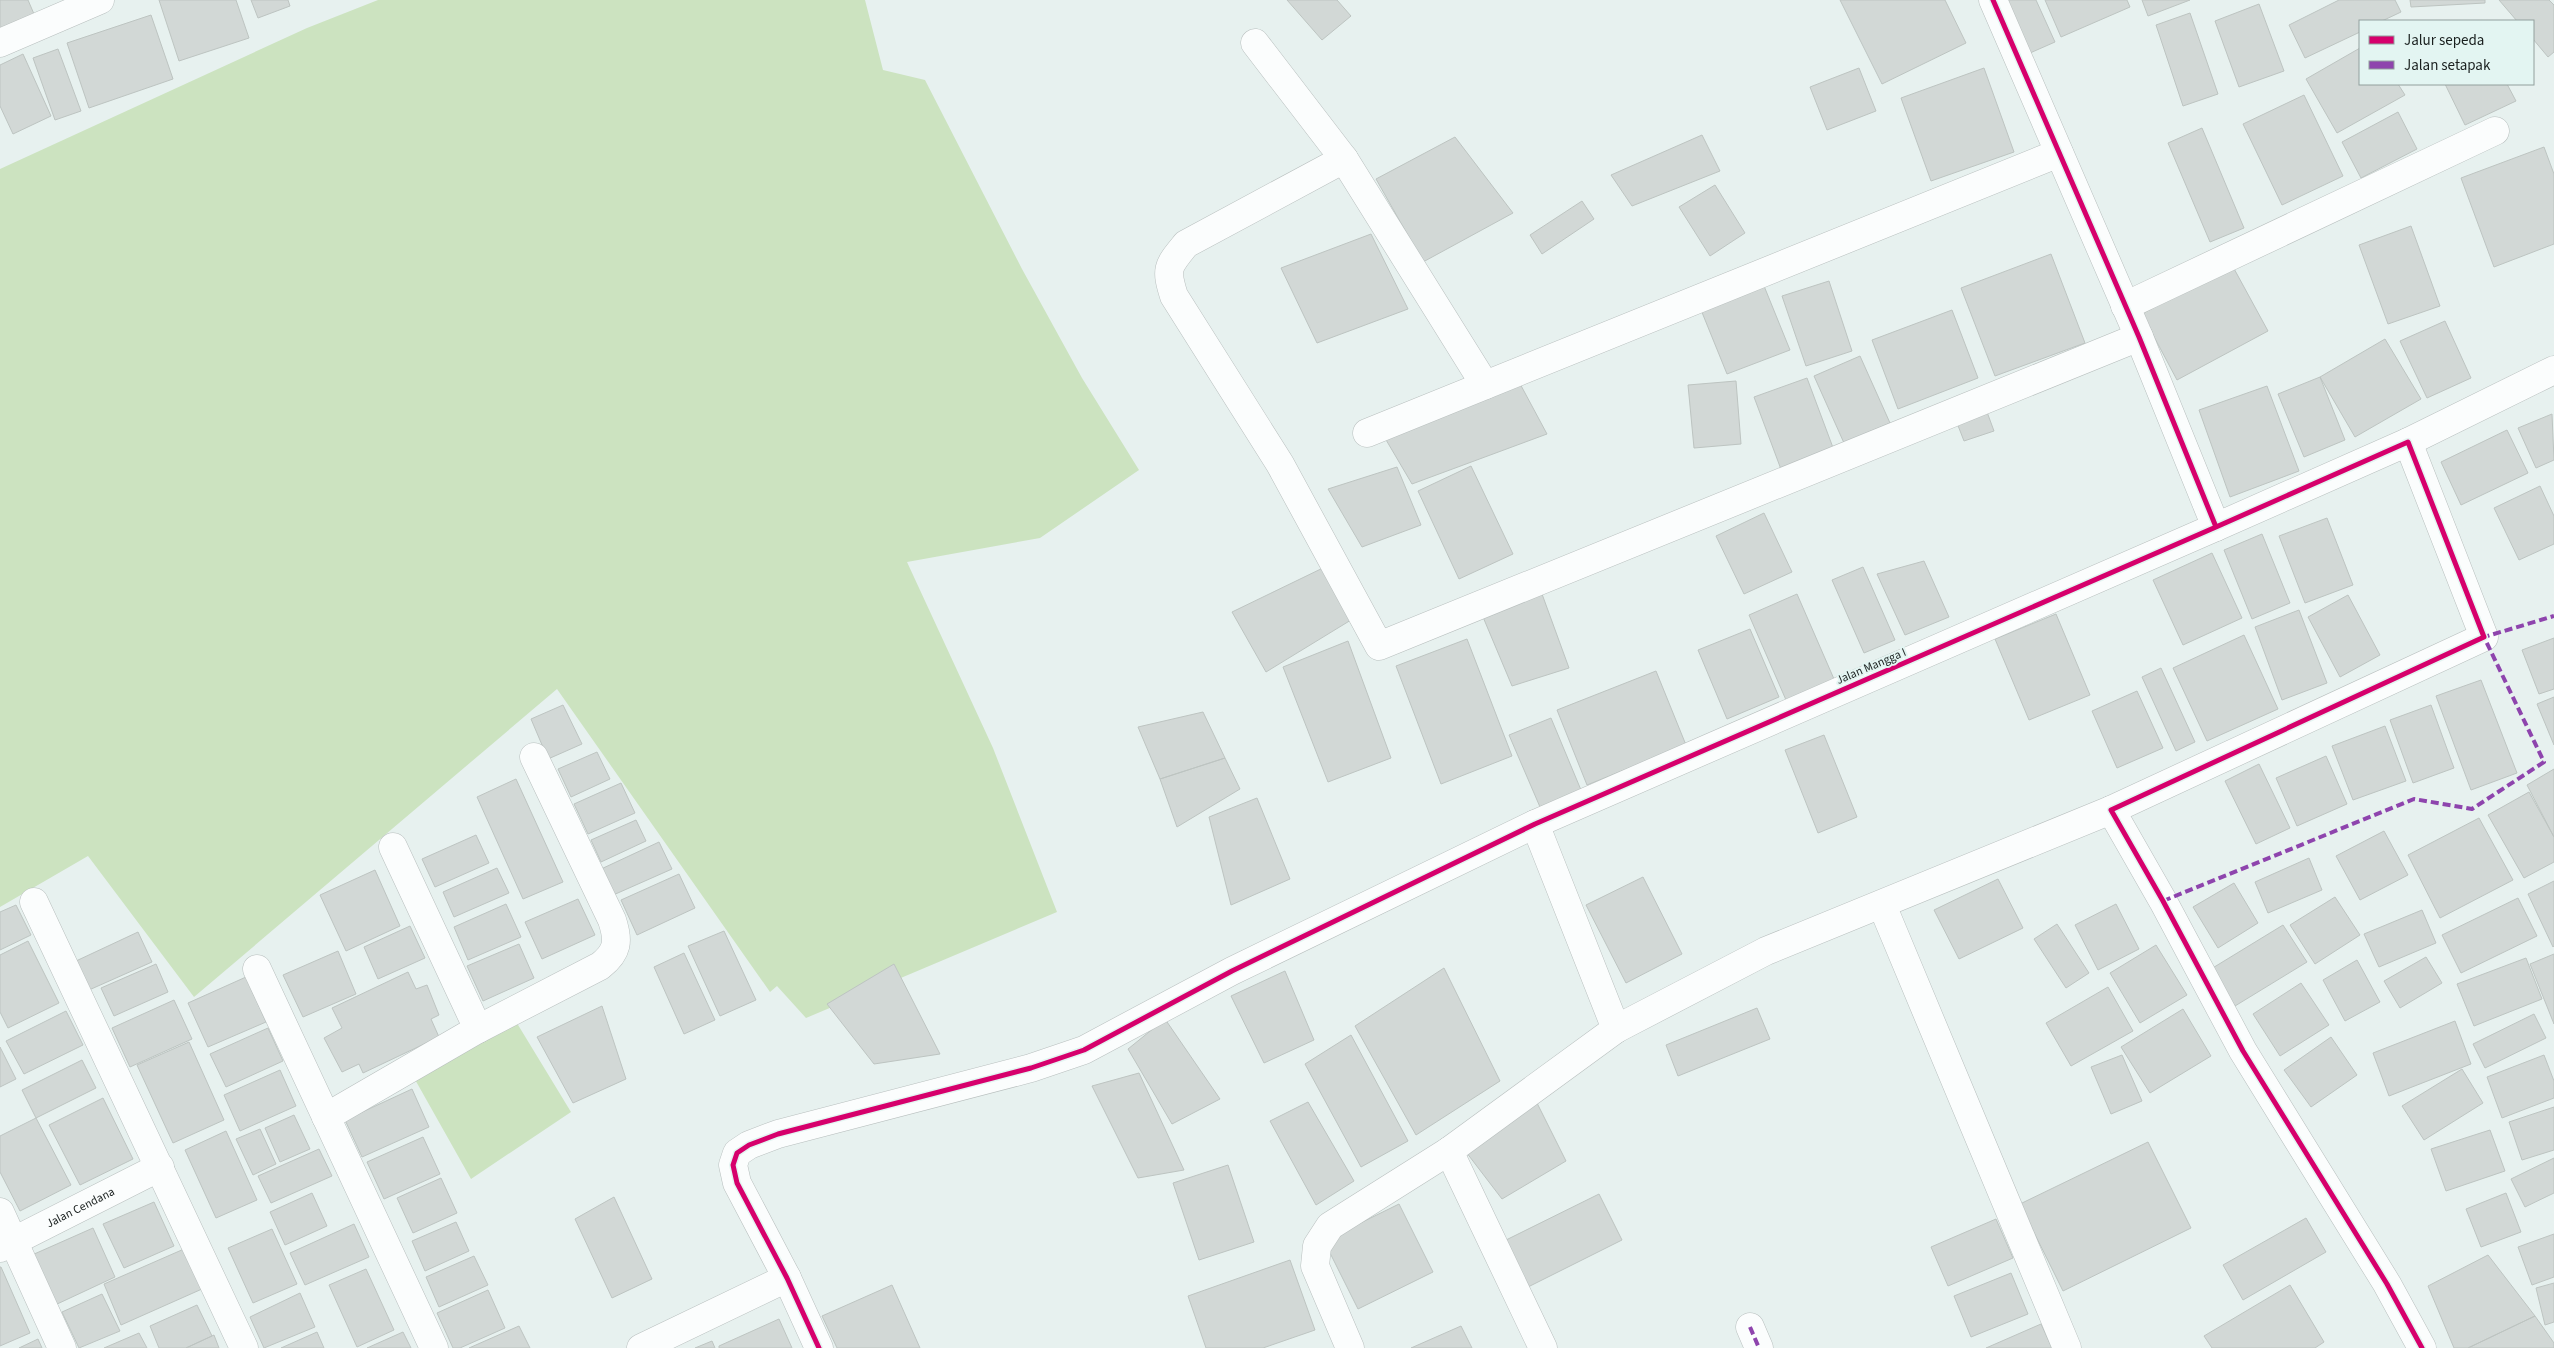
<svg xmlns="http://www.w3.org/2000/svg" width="2554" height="1348" viewBox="0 0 2554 1348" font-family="'Source Sans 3',sans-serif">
<rect width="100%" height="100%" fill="#e7f1ef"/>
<!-- green -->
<path fill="#cce3c0" d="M378,0H865L883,70L925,80L1022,269L1082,378L1139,470L1040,538L907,562L993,748L1057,912L806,1018L777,986L770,992L557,689L194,997L88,856L0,907V169L307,28Z
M512,1015L571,1112L471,1179L413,1076Z"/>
<!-- building -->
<path fill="#d2d8d6" stroke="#bdc4c1" d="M0,0H28L34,14L0,28Z
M159,0H236L249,38L179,61Z
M251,0H288L290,6L258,18Z
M1287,0H1337L1351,16L1322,40Z
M1840,0H1945L1966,43L1882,84Z
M2007,0H2036L2055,42L2030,53Z
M2045,0H2127L2130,7L2061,37Z
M2142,0H2190L2148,16Z
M2339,0H2395L2401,12L2382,21H2360V32L2305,58L2289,25Z
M2410,0H2485V3L2411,7Z
M2499,0H2549L2554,5V52L2548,57L2533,39V21H2517Z
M2259,4L2284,71L2239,87L2215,21Z
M2190,13L2218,94L2183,106L2156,25Z
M151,15L173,79L89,108L67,43Z
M2360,48V84H2398L2405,95L2337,133L2306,79Z
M58,49L81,111L55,120L33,58Z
M23,54L51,116L13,134L0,106V65Z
M1859,68L1876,111L1827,130L1810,87Z
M1984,68L2014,152L1931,181L1901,98Z
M2445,84H2507L2516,101L2465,125Z
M2304,95L2343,176L2282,205L2243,124Z
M2398,112L2417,149L2361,178L2342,142Z
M2202,128L2244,228L2210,242L2168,143Z
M1702,135L1720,171L1632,206L1611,175Z
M1455,137L1513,213L1423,262L1376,179Z
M2544,147L2554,174V244L2494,267L2461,178Z
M1715,185L1745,233L1710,256L1679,207Z
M1582,201L1594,219L1542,254L1530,235Z
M2411,226L2440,306L2388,324L2359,245Z
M1371,234L1408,309L1317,343L1281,268Z
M2051,254L2085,343L1995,376L1961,288Z
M2232,265L2268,331L2177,380L2142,314Z
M1762,281L1790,350L1727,374L1699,305Z
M1829,281L1852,351L1806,366L1782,296Z
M1952,310L1978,378L1898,409L1872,340Z
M2445,321L2471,378L2427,398L2400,341Z
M2385,339L2421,399L2355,437L2320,377Z
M1860,356L1890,423L1844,443L1814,376Z
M2320,377L2345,440L2304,457L2278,394Z
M1807,378L1835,453L1782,472L1754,397Z
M1518,380L1547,434L1412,484L1382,433Z
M1736,381L1741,444L1694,448L1688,385Z
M2267,386L2299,471L2230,497L2199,410Z
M1987,412L1994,431L1964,441L1957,423Z
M2552,414L2554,460L2536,468L2518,428Z
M2507,430L2528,473L2461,505L2441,462Z
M1471,466L1513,554L1459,579L1418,491Z
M1397,467L1421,525L1362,547L1328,489Z
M2540,486L2554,516V544L2519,560L2494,508Z
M1764,513L1792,572L1744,594L1716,536Z
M2327,518L2353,585L2305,603L2279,536Z
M2262,534L2290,603L2252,619L2224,550Z
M2212,553L2242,618L2183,645L2153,580Z
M1924,561L1949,617L1905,635L1877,574Z
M1327,566L1351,620L1266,672L1232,612Z
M1863,567L1895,640L1864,653L1832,580Z
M1542,594L1569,668L1512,686L1483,617Z
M1797,594L1834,679L1786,700L1749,615Z
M2348,595L2380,655L2340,677L2308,617Z
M2299,610L2327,683L2282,700L2255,627Z
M2056,614L2090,695L2029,720L1995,639Z
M1750,629L1779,697L1727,719L1698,650Z
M2244,635L2278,709L2207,741L2173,668Z
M2554,638V689L2539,694L2522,650Z
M1467,639L1512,756L1441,784L1396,666Z
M1348,641L1391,758L1328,782L1283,667Z
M2161,668L2195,742L2176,751L2142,677Z
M1656,671L1686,745L1587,785L1557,710Z
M2481,680L2517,773L2471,790L2436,696Z
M2137,691L2163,748L2117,768L2092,711Z
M2554,697V745L2537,704Z
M563,705L582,744L548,759L531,719Z
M2431,705L2454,768L2413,783L2390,720Z
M1203,712L1225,758L1160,779L1138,727Z
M1551,718L1581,790L1540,807L1509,735Z
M2385,726L2406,781L2353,800L2332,746Z
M1824,735L1857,817L1818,833L1785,750Z
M597,752L610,779L571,797L558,769Z
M2326,756L2347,804L2297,826L2276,778Z
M1225,758L1240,789L1177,827L1160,779Z
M2259,764L2290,828L2256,844L2225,781Z
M2554,769V837L2527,785Z
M516,779L563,882L523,899L477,797Z
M621,783L635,813L588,834L574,804Z
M2529,792L2554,837V862L2524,878L2488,815Z
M1257,798L1290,879L1231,905L1209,817Z
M2479,818L2513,880L2440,918L2408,855Z
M636,820L646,841L601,862L591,840Z
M2384,831L2408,875L2360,900L2336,856Z
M476,835L489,863L435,887L422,859Z
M659,842L672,869L611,896L599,870Z
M2309,858L2322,890L2268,913L2255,882Z
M497,868L509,893L454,917L443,892Z
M375,870L400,926L346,951L320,895Z
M679,874L695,908L637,935L621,900Z
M1643,877L1682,954L1626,983L1586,905Z
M1998,879L2023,928L1959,959L1934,910Z
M2554,881V946L2553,947L2528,894Z
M2234,883L2258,923L2218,948L2193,907Z
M2335,897L2360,935L2315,964L2290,925Z
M2518,898L2537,936L2461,973L2442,935Z
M578,899L595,935L542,959L525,922Z
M506,904L521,937L468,960L454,927Z
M2116,904L2139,949L2098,970L2075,925Z
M16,905L31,935L0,950V912Z
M2422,910L2436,943L2379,967L2364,934Z
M2057,924L2089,973L2066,988L2034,939Z
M2283,925L2307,962L2235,1006L2211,969Z
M410,926L425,958L378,979L364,947Z
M724,931L756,1000L720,1016L688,946Z
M138,932L152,962L89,990L76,961Z
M28,941L59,1003L8,1028L0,1012V955Z
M519,944L534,978L483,1001L467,966Z
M2156,945L2187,995L2140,1023L2110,973Z
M338,951L356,994L303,1017L283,975Z
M684,953L715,1020L684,1034L654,967Z
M2554,954V1024L2530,964Z
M2426,957L2442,983L2400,1008L2384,981Z
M2526,958L2542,999L2474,1026L2457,984Z
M2357,960L2380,1002L2345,1021L2323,980Z
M156,964L168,992L114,1016L101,988Z
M894,964L940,1054L874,1064L827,1004Z
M1444,968L1500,1081L1416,1135L1355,1026Z
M1285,971L1314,1040L1264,1063L1231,996Z
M408,972L416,989L427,985L439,1015L431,1019L439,1037L363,1073L359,1064L342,1072L324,1038L342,1028L332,1008Z
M246,977L266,1022L208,1047L188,1003Z
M2301,983L2329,1025L2280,1056L2253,1014Z
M2108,987L2133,1031L2071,1066L2046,1023Z
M174,1000L192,1039L130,1067L112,1028Z
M602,1006L626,1079L573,1103L537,1037Z
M1757,1008L1770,1039L1678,1076L1666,1045Z
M2183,1009L2211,1056L2150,1093L2121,1047Z
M66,1011L83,1045L24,1074L6,1041Z
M2534,1014L2546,1038L2485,1068L2473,1044Z
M1165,1019L1220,1099L1172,1124L1128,1049Z
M2455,1021L2471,1064L2389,1096L2373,1053Z
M268,1028L283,1061L226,1087L210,1054Z
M1351,1035L1408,1141L1361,1167L1305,1064Z
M2331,1037L2357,1075L2311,1107L2284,1070Z
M189,1042L224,1120L173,1143L137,1065Z
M0,1047L16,1079L0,1087Z
M2122,1055L2142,1101L2111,1114L2091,1067Z
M2544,1055L2554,1081V1098L2502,1118L2487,1077Z
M82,1060L96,1088L36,1118L22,1090Z
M2462,1069L2483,1103L2424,1140L2402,1106Z
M280,1070L296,1106L240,1131L224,1095Z
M1139,1073L1184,1170L1138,1178L1092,1086Z
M412,1089L429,1127L362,1157L345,1120Z
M103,1098L133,1159L80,1185L49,1125Z
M1535,1099L1566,1161L1502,1199L1463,1148Z
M1308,1102L1354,1181L1316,1205L1270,1121Z
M2554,1107V1150L2522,1160L2509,1122Z
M294,1115L310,1149L280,1162L265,1128Z
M36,1118L71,1185L20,1211L0,1172V1136Z
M260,1129L276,1164L253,1175L236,1139Z
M2490,1130L2505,1171L2446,1191L2431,1149Z
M226,1131L257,1200L216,1218L185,1150Z
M423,1137L440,1174L384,1199L367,1162Z
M2148,1142L2191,1228L2063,1291L2020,1204Z
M319,1149L332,1176L271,1203L258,1176Z
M2554,1158V1193L2525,1207L2511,1179Z
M1228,1165L1254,1242L1199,1260L1173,1183Z
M441,1178L457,1213L413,1233L397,1198Z
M312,1193L327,1226L285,1245L270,1212Z
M2506,1193L2521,1232L2481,1247L2466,1209Z
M1599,1194L1622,1240L1526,1288L1502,1242Z
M614,1197L652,1279L612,1298L575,1219Z
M154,1202L174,1246L124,1268L103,1224Z
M1399,1204L1433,1272L1358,1309L1324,1241Z
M2306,1218L2326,1252L2243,1300L2223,1265Z
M1996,1219L2013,1258L1948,1286L1931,1247Z
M456,1222L469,1251L425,1271L412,1241Z
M354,1224L369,1257L305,1285L290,1253Z
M93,1228L115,1277L55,1305L32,1255Z
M272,1229L297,1284L253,1303L228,1248Z
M2554,1234V1277L2532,1285L2518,1247Z
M184,1249L202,1289L121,1325L104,1284Z
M2488,1255L2535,1316L2468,1348H2454L2428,1286Z
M474,1256L488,1285L439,1307L426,1277Z
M1290,1260L1315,1330L1263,1348H1206L1188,1296Z
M1,1267L30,1333L0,1346V1267Z
M366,1269L394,1330L357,1347L329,1285Z
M2011,1273L2028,1314L1971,1337L1954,1296Z
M2554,1283V1322L2545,1325L2536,1288Z
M892,1285L920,1348H837L822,1316Z
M2290,1285L2324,1342L2315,1348H2212L2204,1336Z
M488,1290L505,1328L460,1348H453L437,1313Z
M300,1293L315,1327L264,1348L250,1317Z
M102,1294L120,1331L79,1348L62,1312Z
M197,1305L212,1336L186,1348H159L150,1326Z
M2535,1316L2554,1343V1348H2468Z
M779,1319L792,1348H719V1346Z
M2041,1324L2052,1348H1986Z
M519,1326L530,1348H469Z
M1461,1326L1472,1348H1411Z
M317,1332L324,1348H281Z
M403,1332L411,1348H367Z
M139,1333L147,1348H104Z
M214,1335L219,1348H186Z
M38,1339L42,1348H19Z
M712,1341L715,1348H695Z"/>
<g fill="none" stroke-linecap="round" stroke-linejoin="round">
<defs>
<g id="minor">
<path d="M1993,0L2139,337L2216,527L2408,442L2484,637L2111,810L2163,901L2243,1051L2387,1284L2422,1348"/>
<path d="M0,43L100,0"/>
<path d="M1255,43L1344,159L1485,385"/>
<path d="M1344,159L1186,244C1168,266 1165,268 1174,296L1280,464L1379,646L2139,337"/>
<path d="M2125,306L2495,131"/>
<path d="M1367,433L2059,153"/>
<path d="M2408,442L2554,370"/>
<path d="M1535,824L1616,1029"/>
<path d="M393,847L478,1029"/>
<path d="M34,902L244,1348"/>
<path d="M1882,905L2067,1348"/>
<path d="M257,969L434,1348"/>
<path d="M326,1117L478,1029L600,966C618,952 619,941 612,920L534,757"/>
<path d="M1449,1151L1543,1348"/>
<path d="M0,1212L62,1348"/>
<path id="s1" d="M0,1248L160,1167"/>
<path d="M1750,1327L1759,1348"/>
<path d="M641,1348L787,1278"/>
<path d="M819,1348L787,1278L737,1183L733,1165L737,1153L749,1145L778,1134L1031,1068L1084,1050L1232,971L1535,824L2216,527"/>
<path d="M1350,1348L1315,1266L1317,1246L1330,1226L1449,1151L1616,1029L1766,951L2111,810"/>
</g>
</defs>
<!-- minor casing -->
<use href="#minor" stroke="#b8bfbe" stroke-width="29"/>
<!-- minor -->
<use href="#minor" stroke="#fbfdfd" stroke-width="28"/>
<!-- quiet -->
<path stroke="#8e44ad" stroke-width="4" stroke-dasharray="8 4" stroke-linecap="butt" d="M2163,901L2414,799L2472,809L2544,762L2484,637L2554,616
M1750,1327L1759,1348"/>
<defs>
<path id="cycleway" d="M1993,0L2139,337L2216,527L2408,442L2484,637L2111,810L2163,901L2243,1051L2387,1284L2422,1348
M819,1348L787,1278L737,1183L733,1165L737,1153L749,1145L778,1134L1031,1068L1084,1050L1232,971L1535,824L2216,527"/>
</defs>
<!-- cycleway casing -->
<use href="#cycleway" stroke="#e3f5f2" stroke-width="8"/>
<!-- cycleway -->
<use href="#cycleway" stroke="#d6006c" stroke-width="5"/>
</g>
<g text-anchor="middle" stroke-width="4" stroke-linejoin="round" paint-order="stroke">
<!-- street labels -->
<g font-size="12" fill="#191f1e" stroke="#e3f5f2">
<text transform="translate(1871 666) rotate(-23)" y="4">Jalan Mangga I</text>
<text dy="4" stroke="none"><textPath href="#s1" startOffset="90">Jalan Cendana</textPath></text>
</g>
</g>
<!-- legend -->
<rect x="2359" y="20" width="175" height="65" fill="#e3f5f2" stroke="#929f9d"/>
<rect x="2369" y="36" width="25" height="8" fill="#d6006c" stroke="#929f9d"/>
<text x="2404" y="45" font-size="15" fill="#191f1e">Jalur sepeda</text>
<rect x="2369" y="61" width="25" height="8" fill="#8e44ad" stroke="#929f9d"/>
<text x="2404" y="70" font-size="15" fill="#191f1e">Jalan setapak</text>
</svg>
